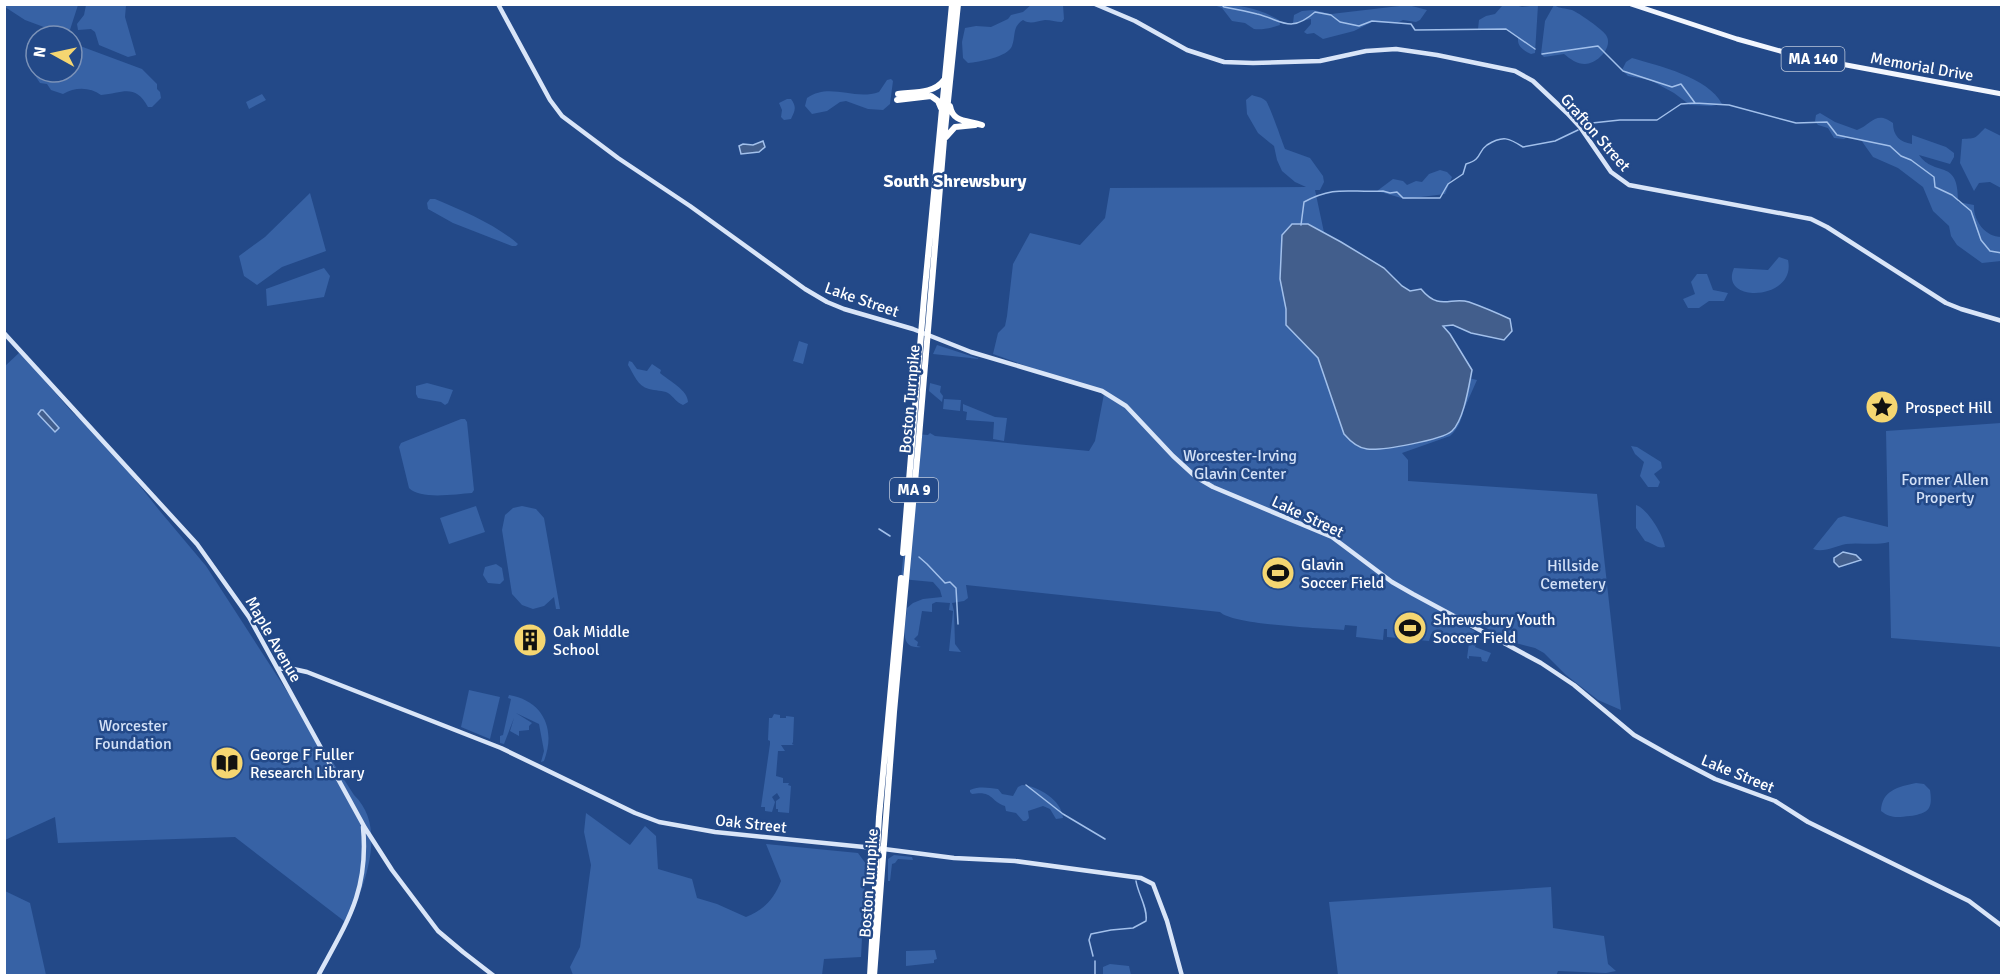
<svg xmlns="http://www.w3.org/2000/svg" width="2006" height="980" viewBox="0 0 2006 980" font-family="Signika,sans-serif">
<rect width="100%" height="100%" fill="#234988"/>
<!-- green -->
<path fill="#3762a5" d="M1032,4L1063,5L1064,19L1062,22C1056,22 1051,20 1045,20C1036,21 1031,25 1023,20C1012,27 1016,35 1012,46C1008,57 979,62 968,63L963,58L962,42L965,28L976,26L991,27L1008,19L1011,15L1023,12Z
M1512,4L1522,7L1538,5L1535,53L1531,54C1523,50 1517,47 1518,37L1505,29H1478L1479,20L1486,16L1495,14L1502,6Z
M4,5L5,4L78,5L68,36L25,20L5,7Z
M86,5H126L125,17L136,55L128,57L99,45L95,32L91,29L78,30L77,24L84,15Z
M1214,5C1238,4 1258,8 1279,20L1280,25C1272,28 1262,30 1254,29L1245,23L1232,21L1222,8Z
M1408,5L1427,10L1420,20L1416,22L1403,20L1397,23L1372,22L1354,31L1323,39L1314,33L1307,34L1304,32L1311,24V19L1293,23L1294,15L1302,11L1313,10L1331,14Z
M1554,5C1560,9 1565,8 1572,10C1579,13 1602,29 1606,35C1614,47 1597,64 1585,64C1577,64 1570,59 1564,54L1544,57L1541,54L1545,21Z
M40,32L49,36H36L35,58L32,56L27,43H33V37Z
M72,43L142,69L157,84V89L160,92L161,98L152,107H148C135,83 123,93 101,95C90,87 75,87 63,94L51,90L47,84L40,83L36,77V70V72H72V64L76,63L77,60L72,59Z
M1632,58C1659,66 1708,77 1722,104L1711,106L1690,105L1674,93L1650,80L1628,76L1622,70L1626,62Z
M891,79L893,81L890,104L883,110L868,109L846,101L840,102L827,111L812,114L805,106L807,98C830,82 854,101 879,92L887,80Z
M262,94L266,100L249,109L246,102Z
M1252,95C1257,97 1262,97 1266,101C1269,104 1282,141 1285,149L1310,158L1323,176L1324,182L1320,190H1315L1349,350L1477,380C1473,389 1469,398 1465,407C1461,419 1460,427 1450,436L1402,453L1408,460V481L1597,494L1621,710L1598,700L1566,675L1544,653L1535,648L1508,641L1473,620L1469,628L1475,631L1471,640L1476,645L1475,647L1491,653L1487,662L1482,661L1481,657L1469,656V659L1467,658L1469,643L1466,641L1467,633L1464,637L1431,634L1429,641L1387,637V629H1384L1383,640L1356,637L1357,626L1345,625L1344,630C1320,628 1233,625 1220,612L966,585L968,598L964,601L952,603L954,611L955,644L961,652L949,651L953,611L949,610L950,603L936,602L932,604V612L922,611L918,635L914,639L918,642L917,646L921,647C897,650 906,624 907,608L913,603L923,599L942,597L940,590L933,582L901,579L915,434L928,435L930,433L935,436L1089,451L1095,441L1104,394L993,354L998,333L1005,326L1007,316L1013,264L1030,233L1080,245L1105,218L1110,188L1306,187L1295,182L1282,171L1277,160L1274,146L1258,133L1247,114L1246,100Z
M787,99H791C797,107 795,111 791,119L784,120L781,117L782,110L779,103Z
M1820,113L1835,122L1857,130C1872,124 1876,110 1893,123C1893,136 1900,142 1912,144V135L1946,147L1954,153V157L1950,164L1919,155C1935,178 1959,157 1958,202L1974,205C1973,221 1986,237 2001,237V261L1982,263L1957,245L1951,236L1949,226L1933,211L1923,187L1898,168L1873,157L1861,140L1847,137L1844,139L1834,138L1828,128L1818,125L1815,121L1816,115Z
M1985,128L2001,136V188L1990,182L1979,183L1974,191L1960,163L1962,139C1977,138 1974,139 1985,128Z
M1440,170L1447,172L1452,177L1445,194L1405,199L1377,191L1393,179L1403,181L1407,185L1416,181L1422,182L1429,174Z
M310,193L326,251L282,267L257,285L244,276L239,256L265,237Z
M430,199H435C463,211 495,224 518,244L516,246H512L453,223L428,209L427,203Z
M1779,257L1788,260C1797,301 1718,304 1734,268L1768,270Z
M324,268L330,276L324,297L267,306L266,289Z
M1697,274H1707L1713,290L1728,293L1724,301H1709L1699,308H1688L1683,299L1695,294L1691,282Z
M799,341L808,344L803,364L793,361Z
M937,345L980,359L933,354Z
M20,352L71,411L110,448L159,510L206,566L354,795C389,829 363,887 348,924L235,837L58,843L55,817L5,840L4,367Z
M629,361L632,362L637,369L647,371L652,364L661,370L660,373C669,381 688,390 688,402L683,405C676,402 674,397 668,393C663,390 655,391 649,389C637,386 634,374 628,365Z
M427,383L453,390L448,403L445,405L441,402L418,398L416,394V386Z
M930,383L941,386L940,392L943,396L942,402L929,391Z
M944,399L961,400L960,411L943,409Z
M963,404L995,417L1007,418L1004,441L993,439L994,422L966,420L967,412L963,411Z
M461,419H465L467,422L474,490L472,493C456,494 420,500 409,488L399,447L401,443Z
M2001,423V647L1891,638L1889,542C1874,546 1860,542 1846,544C1835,546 1824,553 1813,549L1838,518L1844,516L1888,527L1886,431Z
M1631,446L1637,447L1661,462L1662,468L1654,474L1660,482L1658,487H1648L1640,476L1644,462L1635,454Z
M1636,505C1647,508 1664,536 1665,547C1657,549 1653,543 1645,541L1636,528Z
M476,506L485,532L449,544L440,518Z
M522,506L536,509L544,518L560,609H556L554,597L544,606L533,609L522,605L512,594L502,530L505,515L513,508Z
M496,564L502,568L504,580L500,584L488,583L483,575L485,567Z
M469,690L500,697L490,739L461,727Z
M509,695C544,701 556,730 544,761L541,762L544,751L539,724L516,713L532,723L529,726V730L519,731V736L510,731L514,718L504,744L500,743V736L503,735L511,699L508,698Z
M774,714L780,715V718H786V716L794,717L793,742L792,744L794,745H781L785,751H778L776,776L783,778V783H789L788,785L791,786L789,813L778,812V809H776V801L780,798L777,793L772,797L775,802L772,812L765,811V807H761L770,744V741L768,740L769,718H772Z
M1916,783L1924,784L1930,790C1933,810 1928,813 1910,816C1898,817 1891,819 1881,811C1882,790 1898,787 1916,783Z
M1022,785C1038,786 1062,800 1063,818L1056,819L1050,809L1043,806L1028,811L1029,818L1026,821H1023L1016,813L1006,811L1005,806C990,801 993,790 972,794L970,792V790C980,786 988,788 998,789L1002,794L1013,796L1018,787Z
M586,813L630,845L645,826L656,836L658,869L692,879L697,898L717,904L746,917C764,910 774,899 781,881L766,844L858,853L866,864L861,957L824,959L822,975H573L570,967L580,947L591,865L584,832Z
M894,855L912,857L913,860L898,859L895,863L892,864L890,881H888V859Z
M1551,887L1553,928L1604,936L1608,964L1616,971L1606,973L1558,971L1556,976L1338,975L1329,902Z
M5,891L30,903L46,975H5Z
M935,950L937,959L934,960V963L906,966V951Z
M1110,964L1129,966L1131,975H1103V967Z"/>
<!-- water -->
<path fill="#425e8c" stroke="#a2c0eb" stroke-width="1.5" d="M763,141L765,147L759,152L741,154L739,146L743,144L753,145Z
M1292,224H1308L1341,242L1384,268L1402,286L1410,291L1421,289C1440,312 1451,296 1469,302C1483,307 1497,313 1510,319L1512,331L1504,340L1471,333L1453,325L1443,326L1450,334L1472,370C1469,385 1464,420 1452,431C1442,440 1381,451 1367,449C1357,448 1350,441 1344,434L1318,358L1286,325V309L1280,279L1282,235Z
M41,410H43L59,428L55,432L38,414Z
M1843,552L1856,555L1861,560L1839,567L1834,562V558Z"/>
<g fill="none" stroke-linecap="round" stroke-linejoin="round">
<!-- stream -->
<path stroke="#a2c0eb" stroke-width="1.5" d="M1221,4L1224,7C1235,9 1246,11 1257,14C1282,20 1290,34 1315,12L1331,15L1340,22L1359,26L1372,21L1411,24L1415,30L1506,29L1535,49
M1542,54L1598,46L1623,71L1672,87L1681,84L1695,103L1729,105L1796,123L1827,122L1837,135L1890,146L1901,156L1911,160L1934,177L1935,187L1952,195L1971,211L1981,240L1990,251L2002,253
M1585,126L1592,123L1620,120H1657L1681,104L1695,103
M1301,225L1304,202C1336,185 1349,193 1383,191L1390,193L1397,192L1403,198H1440L1448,184L1463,174L1466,164C1483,159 1477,152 1487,145C1503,135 1509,138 1523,147L1555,141L1578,130
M879,529L890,536
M919,557L927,564L945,583L950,582L956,588L958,624
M1026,785L1063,814L1105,839
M1093,956L1089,940L1091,934L1111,930L1133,928L1146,921C1148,908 1138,894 1136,881
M1095,961V976"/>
<!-- secondary -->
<path stroke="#d9e5f8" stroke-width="4.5" d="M498,4L550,100L562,116L618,158L690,206L805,289L827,302L844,309L913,329L971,352L1102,391L1126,406L1173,456L1196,477L1213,487L1332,537L1392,582L1413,594L1541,663L1574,685L1634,735L1673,757L1715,779L1775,801L1808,822L1969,901L2002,926
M1095,4L1135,21L1187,50L1224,62L1253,63L1320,61L1366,51L1396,49L1437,55L1515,71L1533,81L1567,113L1580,127L1611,172L1629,185L1811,219L1827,227L1946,303L1961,309L2002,321
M4,333L197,544L249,617L365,828L392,870L438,931L463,952L494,976
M278,669L289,668L307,672L501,748L635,813L659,822L715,832L884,849L954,858L1015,861L1141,878L1153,884L1167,921L1182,976
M318,976C347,922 369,891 363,827"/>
<!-- primary -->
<path stroke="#f2f6fe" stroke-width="5" d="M1631,4L1737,39L1798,56L2002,94"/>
<!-- highway -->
<path stroke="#fff" stroke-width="6" d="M898,94C913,92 934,94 944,80
M897,100L931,96L938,101L941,108
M950,106C953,123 967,120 982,125
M946,137L955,127L975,125
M903,553L924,298L952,4
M870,976L879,817L901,578
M874,976L894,712L918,449L944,140L958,4"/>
</g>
<!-- icons -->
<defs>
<symbol id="sight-disc" viewBox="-11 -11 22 22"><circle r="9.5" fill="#f5d671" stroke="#234988"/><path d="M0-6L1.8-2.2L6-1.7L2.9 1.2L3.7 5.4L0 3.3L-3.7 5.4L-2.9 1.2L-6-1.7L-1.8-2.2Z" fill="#111"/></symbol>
<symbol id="stadium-disc" viewBox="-11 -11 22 22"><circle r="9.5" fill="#f5d671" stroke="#234988"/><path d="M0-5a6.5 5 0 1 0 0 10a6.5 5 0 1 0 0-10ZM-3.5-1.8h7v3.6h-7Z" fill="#111"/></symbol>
<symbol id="building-disc" viewBox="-11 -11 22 22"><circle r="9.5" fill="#f5d671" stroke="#234988"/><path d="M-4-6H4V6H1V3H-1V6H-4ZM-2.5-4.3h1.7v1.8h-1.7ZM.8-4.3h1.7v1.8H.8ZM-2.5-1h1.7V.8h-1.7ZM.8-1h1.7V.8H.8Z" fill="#111"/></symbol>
<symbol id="library-disc" viewBox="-11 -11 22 22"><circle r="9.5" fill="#f5d671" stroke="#234988"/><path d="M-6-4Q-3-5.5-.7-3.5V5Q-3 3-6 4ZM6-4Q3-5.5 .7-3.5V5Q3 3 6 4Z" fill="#111"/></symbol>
</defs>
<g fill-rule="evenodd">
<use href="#sight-disc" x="1863" y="388" width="38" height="38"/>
<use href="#stadium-disc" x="1259" y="554" width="38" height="38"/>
<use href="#stadium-disc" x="1391" y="609" width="38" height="38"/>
<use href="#building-disc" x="511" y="621" width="38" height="38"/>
<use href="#library-disc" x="208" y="744" width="38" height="38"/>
</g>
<g text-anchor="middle" stroke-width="5" stroke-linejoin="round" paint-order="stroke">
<!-- shield labels -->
<g fill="#234988" stroke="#bdc8db" stroke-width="1.5">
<rect x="1781.5" y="47" width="63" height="24" rx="4.5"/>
<rect x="890" y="478" width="48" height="24" rx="4.5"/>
</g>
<g font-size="15" font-weight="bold" fill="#fff">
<text x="1813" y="64">MA 140</text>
<text x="914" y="495">MA 9</text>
</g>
<!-- street labels -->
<g font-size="16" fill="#fff" stroke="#234988">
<text transform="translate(1922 66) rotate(10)" y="6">Memorial Drive</text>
<text transform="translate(1596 132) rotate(49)" y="6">Grafton Street</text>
<text transform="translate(862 299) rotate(19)" y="6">Lake Street</text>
<text transform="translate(909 399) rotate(-85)" y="6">Boston Turnpike</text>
<text transform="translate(1308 516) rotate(25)" y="6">Lake Street</text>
<text transform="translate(274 639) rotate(60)" y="6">Maple Avenue</text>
<text transform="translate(1738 773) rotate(22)" y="6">Lake Street</text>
<text transform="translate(751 823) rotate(6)" y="6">Oak Street</text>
<text transform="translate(868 883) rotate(-86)" y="6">Boston Turnpike</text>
</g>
<!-- poi labels -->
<g font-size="16" fill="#fff" stroke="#234988" text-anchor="start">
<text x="1905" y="413">Prospect Hill</text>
<text x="1301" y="570">Glavin<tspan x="1301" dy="18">Soccer Field</tspan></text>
<text x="1433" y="625">Shrewsbury Youth<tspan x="1433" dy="18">Soccer Field</tspan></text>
<text x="553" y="637">Oak Middle<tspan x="553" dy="18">School</tspan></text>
<text x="250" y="760">George F Fuller<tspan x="250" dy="18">Research Library</tspan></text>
</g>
<!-- park labels -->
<g font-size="16" fill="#d3e1f7" stroke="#234988">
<text x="1240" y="461">Worcester-Irving<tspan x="1240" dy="18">Glavin Center</tspan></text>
<text x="1945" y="485">Former Allen<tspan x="1945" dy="18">Property</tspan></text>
<text x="1573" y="571">Hillside<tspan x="1573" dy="18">Cemetery</tspan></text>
<text x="133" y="731">Worcester<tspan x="133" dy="18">Foundation</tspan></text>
</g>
<!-- neighbourhood labels -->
<g font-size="18" font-weight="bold" fill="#fff" stroke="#234988">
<text x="955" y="187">South Shrewsbury</text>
</g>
</g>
<!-- border -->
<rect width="2006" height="980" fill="none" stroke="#ffffff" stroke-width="12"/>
<!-- north arrow -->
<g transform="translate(54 54) rotate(278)"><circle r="28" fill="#234988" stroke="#7b92b8" stroke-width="1.5"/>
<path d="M0-4.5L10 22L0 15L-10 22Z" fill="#f5d671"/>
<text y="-9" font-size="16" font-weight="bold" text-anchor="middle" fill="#ffffff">N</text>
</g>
</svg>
